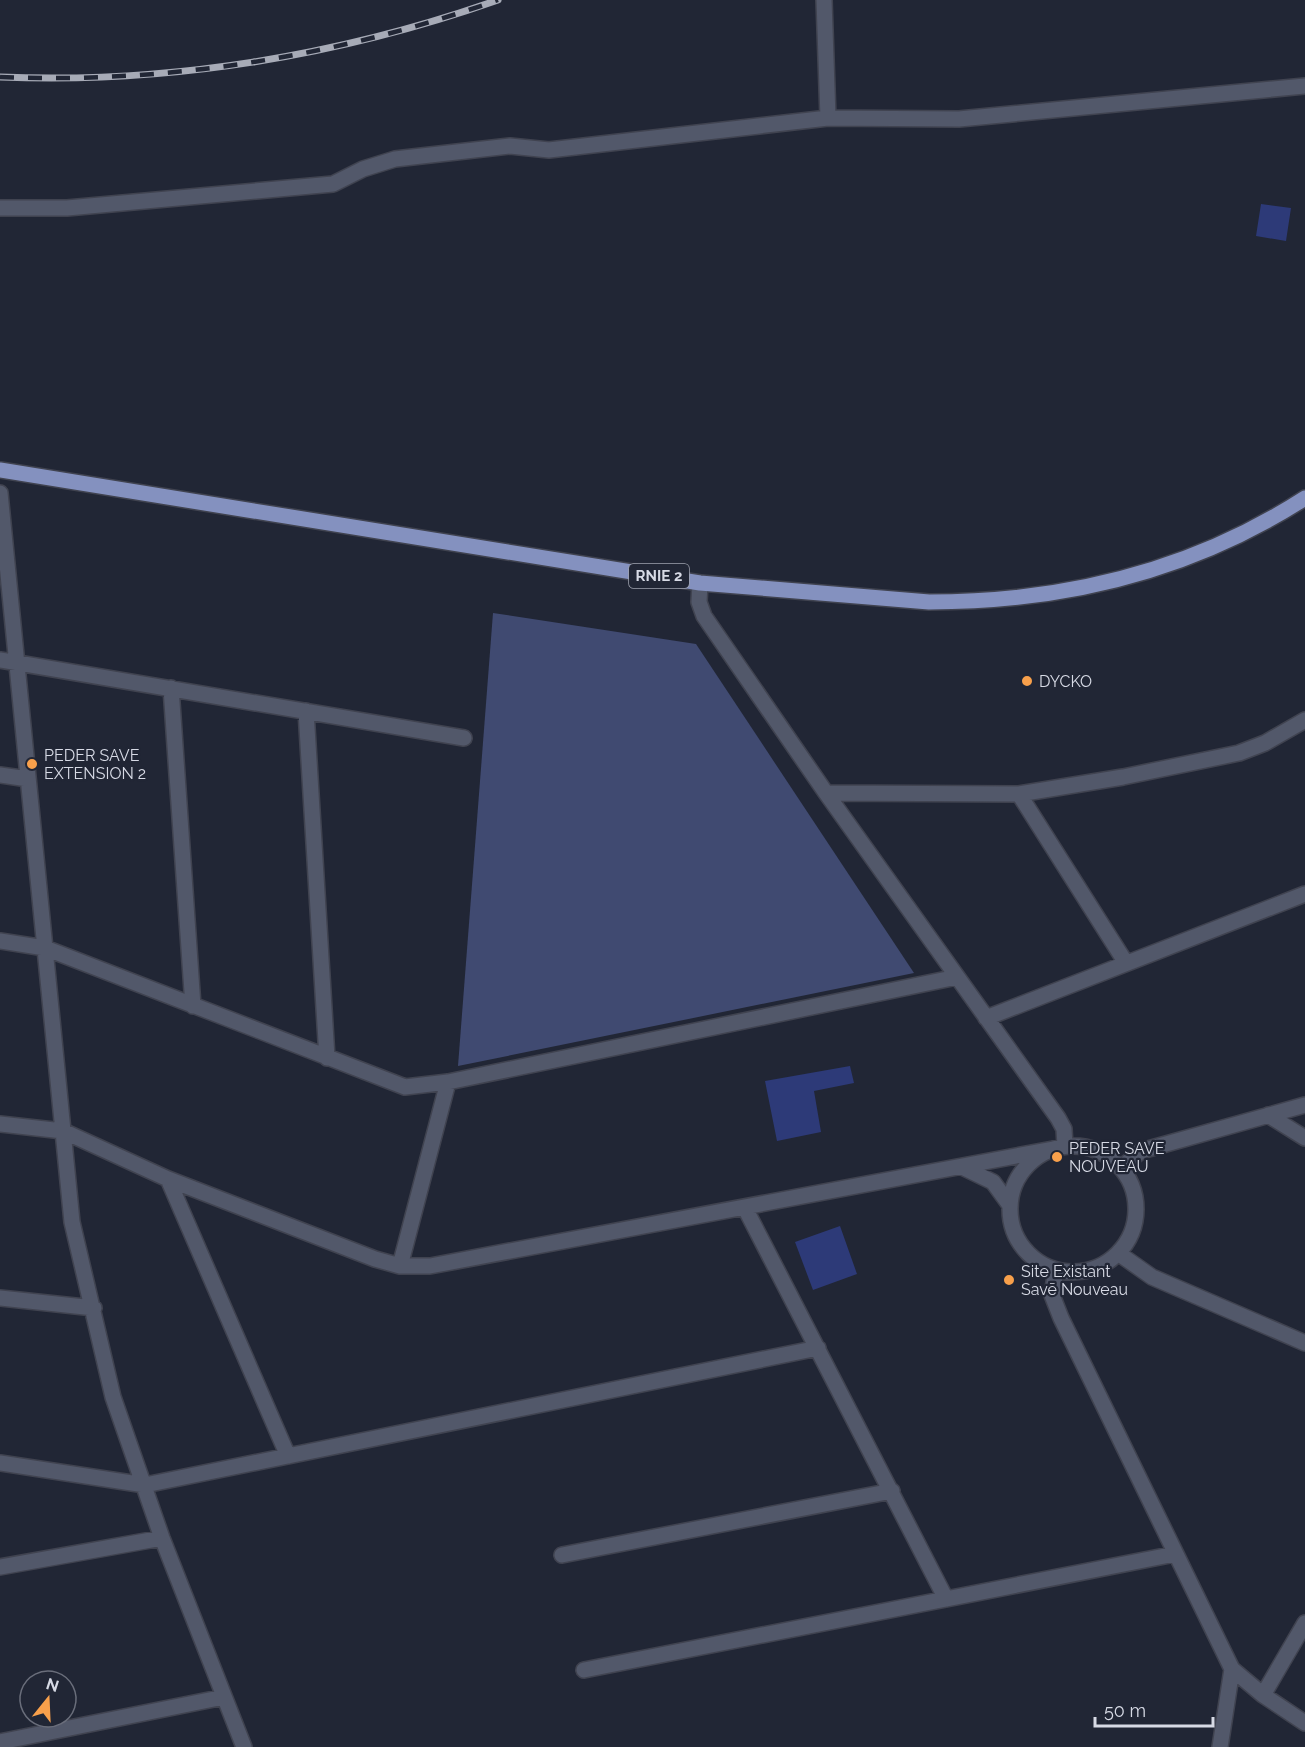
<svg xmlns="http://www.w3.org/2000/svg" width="1305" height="1747" viewBox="0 0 1305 1747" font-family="Raleway,sans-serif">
<rect width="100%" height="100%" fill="#212635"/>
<!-- green -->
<path fill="#404a71" d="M493,613L696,644L914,973L458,1066Z"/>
<!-- building -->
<path fill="#2d3a78" d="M1261,204L1291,208L1286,241L1256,236Z
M850,1066L854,1083L814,1091L821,1132L777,1141L765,1081Z
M840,1226L857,1274L813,1290L795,1242Z"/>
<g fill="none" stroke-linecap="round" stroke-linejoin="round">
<defs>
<path id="minor" d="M824,0L828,118
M0,208H67L333,184L363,169L395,159L510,146L549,150L828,118L959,119L1305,86
M0,493L72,1222L113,1397L162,1538L244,1747
M700,583L699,602L704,616L826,793L1058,1118L1064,1129L1065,1146
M0,660L464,738
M171,688L193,1006
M306,711L327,1058
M0,775L28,779
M826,793L1019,794L1123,777L1239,753L1265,743L1305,720
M1019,794L1126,963
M0,941L45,948L405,1087L448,1082L957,977
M986,1018L1305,894
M1268,1115L1305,1138
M0,1124L63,1131L168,1179L375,1259L400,1266H430L1053,1149
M1010 1209a63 63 0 1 1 126 0a63 63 0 1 1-126 0Z
M962,1167L993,1182L1009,1204
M1121,1168L1141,1151L1305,1105
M168,1179L288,1456
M745,1208L946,1599
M1118,1253L1152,1277L1305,1343
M400,1266L448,1082
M1056,1270L1052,1295L1061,1318L1232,1669L1263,1695L1305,1723
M0,1298L94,1308
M0,1463L145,1485L818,1348
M562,1555L892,1491
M0,1567L162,1538
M584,1670L1175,1554
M1263,1695L1305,1623
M0,1742L224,1697
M1220,1747L1232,1669"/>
<path id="major" d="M0,470L700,583L929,602C1063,602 1192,571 1305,498"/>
</defs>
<!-- minor casing -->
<use href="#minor" stroke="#404350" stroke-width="18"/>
<!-- major casing -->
<use href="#major" stroke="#404350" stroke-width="18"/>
<!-- minor -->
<use href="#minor" stroke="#52586a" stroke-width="15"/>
<!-- major -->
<use href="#major" stroke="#8491bf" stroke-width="15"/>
<defs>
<path id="rail" d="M0,77C169,84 339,56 498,0"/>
</defs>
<!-- rail casing -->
<use href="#rail" stroke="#a7abb7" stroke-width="7"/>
<!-- rail -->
<use href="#rail" stroke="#212635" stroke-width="4.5" stroke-dasharray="14" stroke-linecap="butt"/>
</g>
<!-- markers -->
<g fill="#f8a04b" stroke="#212635" stroke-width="2">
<circle cx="1027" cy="681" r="6"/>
<circle cx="32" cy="764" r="6"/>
<circle cx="1057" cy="1157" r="6"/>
<circle cx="1009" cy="1280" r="6"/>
</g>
<g text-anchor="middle" stroke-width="4.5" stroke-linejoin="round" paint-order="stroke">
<!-- shield labels -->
<rect fill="#212635" stroke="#a0a4b0" stroke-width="1.5" x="629" y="564" width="60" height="24" rx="4.5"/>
<g font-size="15" font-weight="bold" fill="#d7dae5">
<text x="659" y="581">RNIE 2</text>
</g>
<!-- poi labels -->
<g font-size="16" fill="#d7dae5" stroke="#212635" text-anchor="start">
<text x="1039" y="687">DYCKO</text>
<text x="44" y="761">PEDER SAVE<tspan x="44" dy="18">EXTENSION 2</tspan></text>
<text x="1069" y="1154">PEDER SAVE<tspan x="1069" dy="18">NOUVEAU</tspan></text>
<text x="1021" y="1277">Site Existant<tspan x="1021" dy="18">Savē Nouveau</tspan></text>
</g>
</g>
<!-- north arrow -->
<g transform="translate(48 1699) rotate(18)"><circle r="28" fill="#212635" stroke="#6a6e7b" stroke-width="1.5"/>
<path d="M0-4.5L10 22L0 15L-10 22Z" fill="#f8a04b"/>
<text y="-9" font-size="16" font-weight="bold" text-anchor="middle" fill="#d7dae5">N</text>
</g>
<!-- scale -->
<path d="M1095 1717v9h118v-9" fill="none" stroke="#d7dae5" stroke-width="3"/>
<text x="1104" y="1717" font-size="18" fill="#d7dae5" stroke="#212635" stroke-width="4.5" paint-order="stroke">50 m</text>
</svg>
